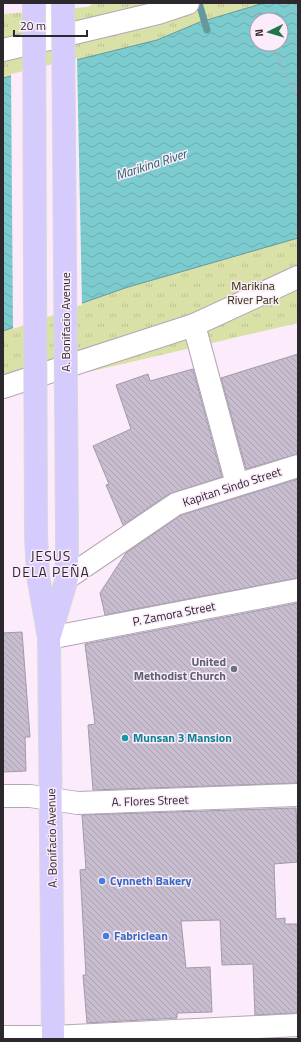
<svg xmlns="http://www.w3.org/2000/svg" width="301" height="1042" viewBox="0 0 301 1042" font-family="'Titillium Web',sans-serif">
<defs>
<pattern id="park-tufts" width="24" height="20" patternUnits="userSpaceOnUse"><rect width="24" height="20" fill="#d9e1a7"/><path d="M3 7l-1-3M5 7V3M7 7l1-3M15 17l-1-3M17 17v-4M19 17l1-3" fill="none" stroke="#bbc190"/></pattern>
<pattern id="water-waves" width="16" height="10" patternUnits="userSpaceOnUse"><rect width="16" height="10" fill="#7ccbce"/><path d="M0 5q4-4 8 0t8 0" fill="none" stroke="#6caeb1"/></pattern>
<pattern id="building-back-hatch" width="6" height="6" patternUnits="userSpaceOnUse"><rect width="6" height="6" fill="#c7bdcf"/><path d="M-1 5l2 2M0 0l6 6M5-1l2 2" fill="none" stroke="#aba2b2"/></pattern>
</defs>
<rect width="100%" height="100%" fill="#fbebfb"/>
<!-- park -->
<path fill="url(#park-tufts)" d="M94,3H264L200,22L157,40L3,78V14L88,7Z
M298,238V323L84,373L3,396V331L125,288Z"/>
<!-- water -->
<path fill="url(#water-waves)" stroke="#649a9e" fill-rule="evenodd" d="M264,3H298V238L125,288L3,331V78L157,40L200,22ZM257,20H281V44H257Z"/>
<!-- pier -->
<path fill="#fbebfb" d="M77,58L82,305L13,329L11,74Z"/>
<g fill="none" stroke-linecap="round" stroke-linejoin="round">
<!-- stream -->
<path stroke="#649a9e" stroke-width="7" d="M199,3L207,30"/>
</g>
<!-- building -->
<path fill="url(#building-back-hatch)" stroke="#a299aa" d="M298,354V454L246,469L221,378Z
M193,369L222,477L169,494L123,525L106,485L109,484L93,446L131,429L116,385L148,374L150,381Z
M298,479V578L105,615L100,593L126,553L181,515Z
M298,603V783L93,790L88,725L95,724L85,644Z
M22,632L30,737H25L26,771L3,772V633Z
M296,808L298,862L274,864L276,919L285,918V924H298V1013L255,1015L253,964L222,965L220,920L181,921L186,968L210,967L212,1012L177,1013V1018L87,1023L83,975H86L80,870L86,869L82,815Z"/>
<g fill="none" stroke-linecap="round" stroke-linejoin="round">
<defs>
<path id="minor" d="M46,3L48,39
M3,50L158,13L188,3
M194,325L237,484
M3,387L194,325L298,277
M67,578L176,504L298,466
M49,638L298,590
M3,796H30L78,803L298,795
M3,1037H53L298,1025"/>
<path id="major" d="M36,535L38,576L49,638L53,1039
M50,635L67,578V529"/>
</defs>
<!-- minor casing -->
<use href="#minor" stroke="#b4a6b5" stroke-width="24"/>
<!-- major casing -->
<use href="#major" stroke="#d9d8d9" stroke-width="24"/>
<!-- path -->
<path stroke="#b5a9b5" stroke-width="2.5" stroke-dasharray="1 3" stroke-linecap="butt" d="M250,3L259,20
M271,44L298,99"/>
<!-- minor -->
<use href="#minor" stroke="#fff" stroke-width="22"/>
<!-- major -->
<use href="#major" stroke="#d6cbfd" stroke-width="22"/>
<defs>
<path id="major-bridge" d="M34,3L36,535
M63,3L67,529"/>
</defs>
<!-- major-bridge casing -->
<use href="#major-bridge" stroke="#d9d8d9" stroke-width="24" stroke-linecap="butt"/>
<!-- major-bridge -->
<use href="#major-bridge" stroke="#d6cbfd" stroke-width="22"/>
</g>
<!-- markers -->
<circle fill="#6b7280" stroke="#fbebfb" stroke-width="1.5" cx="234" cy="669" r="4"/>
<circle fill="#0f9aa8" stroke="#fbebfb" stroke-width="1.5" cx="125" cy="738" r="4"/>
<g fill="#3f7fe0" stroke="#fbebfb" stroke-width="1.5">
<circle cx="102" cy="881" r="4"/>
<circle cx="106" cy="936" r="4"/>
</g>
<g text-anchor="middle" stroke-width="3" stroke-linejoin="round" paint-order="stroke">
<!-- park labels -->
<g font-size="12" fill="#2b2f01" stroke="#fbebfb">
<text x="253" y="290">Marikina<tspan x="253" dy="14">River Park</tspan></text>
</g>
<!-- street labels -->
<g font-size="12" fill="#2d282e" stroke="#fbebfb">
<text transform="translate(66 322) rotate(-90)" y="4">A. Bonifacio Avenue</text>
<text transform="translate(232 487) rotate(-18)" y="4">Kapitan Sindo Street</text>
<text transform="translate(174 614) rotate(-11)" y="4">P. Zamora Street</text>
<text transform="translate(150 801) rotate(-2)" y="4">A. Flores Street</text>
<text transform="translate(52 838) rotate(-91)" y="4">A. Bonifacio Avenue</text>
</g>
<!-- worship labels -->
<g font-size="12" font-weight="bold" fill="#5b616d" stroke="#fbebfb" text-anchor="end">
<text x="226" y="666">United<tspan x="226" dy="14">Methodist Church</tspan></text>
</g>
<!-- culture labels -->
<g font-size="12" font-weight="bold" fill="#0d838f" stroke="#fbebfb" text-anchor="start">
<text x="133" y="742">Munsan 3 Mansion</text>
</g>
<!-- shop labels -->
<g font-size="12" font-weight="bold" fill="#366cbe" stroke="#fbebfb" text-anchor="start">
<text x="110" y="885">Cynneth Bakery</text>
<text x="114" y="940">Fabriclean</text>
</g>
<!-- water labels -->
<g font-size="13" font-style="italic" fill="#226366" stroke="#fbebfb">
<text transform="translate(151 164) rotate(-18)" y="5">Marikina River</text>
</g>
<!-- quarter labels -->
<g font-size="14" letter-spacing="1" fill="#2d282e" stroke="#fbebfb">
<text x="51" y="561">JESUS<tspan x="51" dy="16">DELA PEÑA</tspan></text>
</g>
</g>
<!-- border -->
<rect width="301" height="1042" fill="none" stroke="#2d282e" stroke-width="8"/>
<!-- north arrow -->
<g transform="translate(269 32) rotate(265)"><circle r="19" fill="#fbebfb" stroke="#a99da9"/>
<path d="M0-3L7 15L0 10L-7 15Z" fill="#1f7649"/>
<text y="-6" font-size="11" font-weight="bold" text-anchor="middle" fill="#2d282e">N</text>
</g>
<!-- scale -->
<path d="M14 30v6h73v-6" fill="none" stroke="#2d282e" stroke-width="2"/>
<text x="20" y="30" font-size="12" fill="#2d282e" stroke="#fbebfb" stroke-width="3" paint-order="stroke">20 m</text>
</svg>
